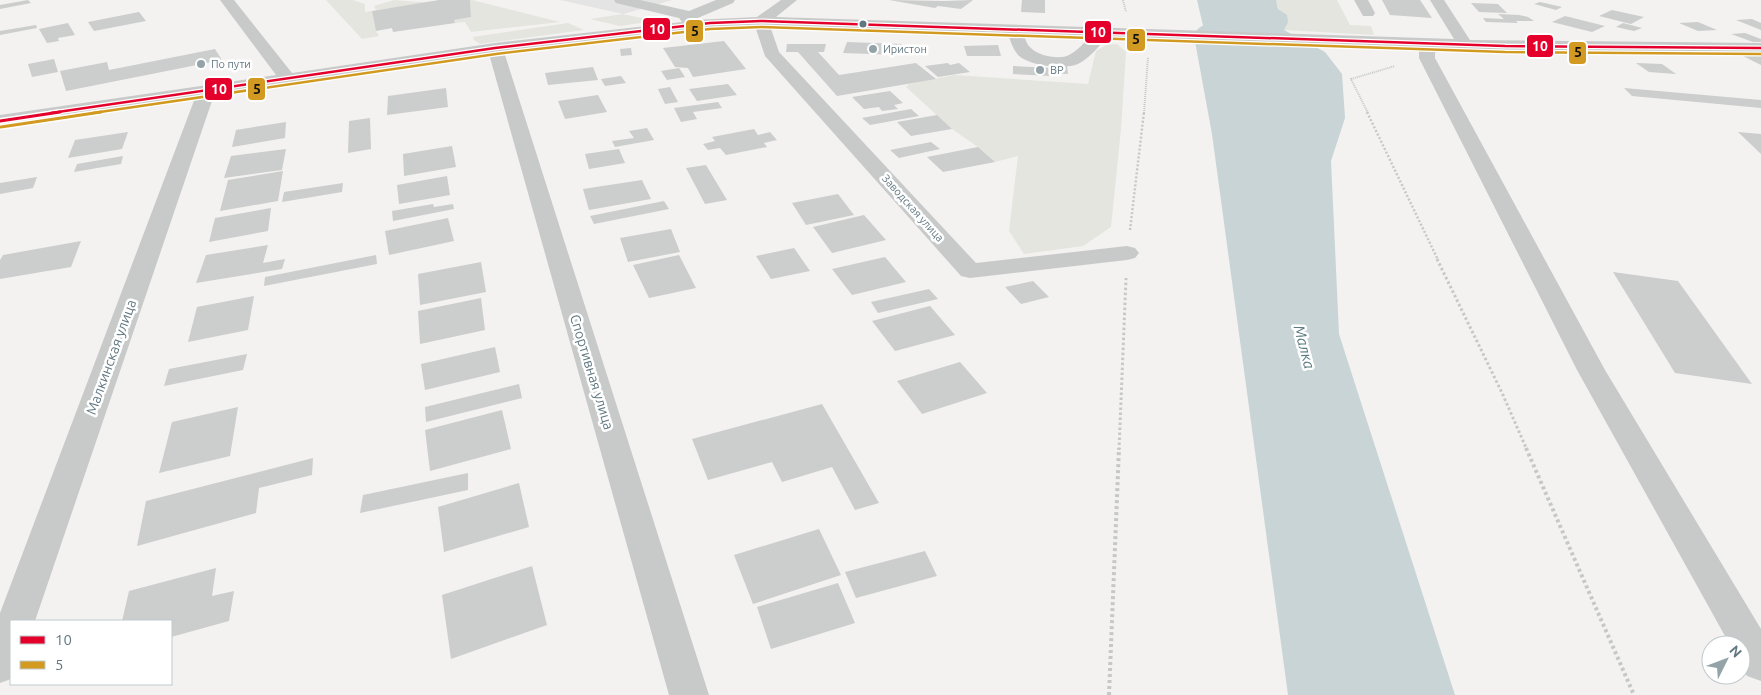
<svg xmlns="http://www.w3.org/2000/svg" width="1761" height="695" viewBox="0 0 1761 695" font-family="Ubuntu,sans-serif">
<rect width="100%" height="100%" fill="#f3f2f0"/>
<!-- built -->
<path fill="#e3e4e3" d="M560,0H672L623,14Z"/>
<!-- green -->
<path fill="#e3e5de" d="M326,0H353L365,4V12L372,11L376,31L379,36L362,39Z
M394,0L431,3L376,10L374,6Z
M470,0H472L560,22L471,32L465,22L455,23L454,20L471,17Z
M1276,0H1337L1350,25L1371,26L1374,35L1284,30Z
M623,14L654,21L620,26L590,19Z
M568,23L584,30L480,44L474,40L473,37Z
M1117,44L1126,52L1121,129L1111,227L1083,246L1024,254L1009,231L1018,156L995,162L978,147L952,129L906,87L909,84L954,75L1088,84L1096,51L1106,45Z"/>
<!-- water -->
<path fill="#c8d4d5" d="M1213,0H1276L1278,9L1287,15L1288,22L1284,30L1325,52L1342,74L1345,118L1331,161L1339,334L1455,695H1288L1212,134L1194,36C1197,24 1209,25 1219,19L1216,14Z"/>
<g fill="none" stroke-linecap="round" stroke-linejoin="round">
<!-- river -->
<path fill="#c8d4d5" fill-rule="evenodd" d="M1197,0H1229L1261,102L1255,111L1241,114L1227,111L1221,102Z"/>
</g>
<!-- building -->
<path fill="#cccdcd" d="M28,0L31,3L0,9V5Z
M439,0H470L471,17L454,20L455,23L393,32L392,28L376,31L372,11Z
M889,0L944,1L973,0L961,9L938,6L935,8Z
M1022,0H1045V13L1021,12Z
M1382,0H1420L1432,18L1390,15Z
M1540,2L1562,7L1556,10L1534,4Z
M1471,3L1498,4L1507,13L1479,12Z
M1612,10L1644,17L1631,24L1599,16Z
M139,12L146,21L94,31L88,22Z
M1498,14L1519,15L1528,17L1534,21H1516L1518,23L1486,22L1483,18L1504,19Z
M1565,16L1605,26L1592,32L1552,22Z
M1752,19L1761,23V30L1736,20Z
M1698,22L1717,30L1698,31L1679,23Z
M68,23L75,35L58,38L59,41L47,43L39,29Z
M1623,23L1642,28L1634,31L1616,27Z
M36,25L37,28L0,35V31Z
M1745,33L1761,39V42H1753L1731,34Z
M724,41L746,69L693,77L688,68L675,67L663,48Z
M847,42L902,44L899,55L843,53Z
M787,44H826L824,52H818L839,75L916,63L936,79L837,96L798,52H786Z
M998,45L1001,56H967L964,46Z
M631,48L632,55L621,56L620,49Z
M215,49L222,60L66,91L60,71L107,62L109,70Z
M1741,55H1761V65Z
M54,59L58,72L32,77L28,64Z
M948,63L950,65L959,63L970,72L938,77L925,66Z
M1636,63L1662,64L1676,74L1649,72Z
M1054,65H1067L1068,74L1051,73V76L1013,74V66L1054,68Z
M593,67L598,80L548,85L545,73Z
M679,68L685,77L667,80L661,71Z
M621,76L626,83L605,86L601,79Z
M728,84L737,95L697,101L689,89Z
M670,87L678,102L665,104L658,89Z
M446,88L448,107L387,115L388,96Z
M1624,88L1761,100V108L1632,96Z
M890,91L903,103L894,105L898,109L882,111L879,107L864,109L852,97Z
M598,95L607,112L565,119L558,101Z
M718,102L722,108L693,112L697,119L681,122L674,108Z
M911,109L919,116L870,125L862,118Z
M937,115L952,129L911,136L897,122Z
M370,118L371,149L348,153L349,121Z
M286,122L285,138L232,147L236,130Z
M647,128L654,140L615,147L612,141L634,138L629,131Z
M754,129L758,135L770,132L777,140L764,143L767,147L726,155L720,148L708,150L703,144L715,141L712,137Z
M128,132L122,149L68,158L75,140Z
M1738,132L1761,134V154Z
M931,142L940,149L899,158L890,150Z
M452,146L456,167L404,176L403,154Z
M978,147L995,162L943,172L927,157Z
M286,149L282,170L224,178L231,156Z
M619,149L625,163L589,169L585,154Z
M123,156L121,164L74,172L77,164Z
M706,165L727,200L705,204L686,168Z
M283,171L278,201L220,211L228,180Z
M447,176L450,195L399,204L397,185Z
M37,177L33,188L0,194V183Z
M642,180L651,199L589,210L583,189Z
M343,183L342,192L282,202L284,192Z
M838,194L854,215L806,225L792,203Z
M664,201L669,209L594,224L590,216Z
M433,204L434,207L453,204L454,209L393,221L392,211Z
M271,208L268,231L209,242L215,218Z
M864,215L886,240L832,253L813,227Z
M448,218L454,241L389,255L385,231Z
M671,229L680,252L628,262L620,238Z
M81,241L71,267L0,279V260L3,255Z
M268,245L263,263L285,259L282,269L196,283L206,255Z
M794,248L810,271L771,279L756,256Z
M376,255L377,264L264,286L265,277Z
M679,255L696,288L649,298L633,265Z
M885,257L906,282L852,295L832,269Z
M481,262L486,292L420,305L418,274Z
M1613,272L1678,281L1752,384L1675,373Z
M1033,281L1049,297L1021,304L1005,287Z
M929,289L938,299L878,313L871,302Z
M254,296L248,330L188,342L197,307Z
M481,298L485,330L420,344L418,311Z
M930,306L955,335L895,351L872,321Z
M495,347L500,372L425,390L421,364Z
M247,354L243,370L164,386L169,369Z
M960,362L987,393L922,414L897,381Z
M519,384L522,398L426,422L425,407Z
M822,404L879,503L855,510L832,467L782,482L772,462L708,480L692,439Z
M238,407L230,456L159,473L172,422Z
M502,410L511,449L430,471L425,430Z
M313,458L312,475L259,488L256,513L137,546L146,501Z
M468,473V490L360,513L363,495Z
M519,483L529,527L444,552L438,507Z
M819,529L841,575L753,604L734,555Z
M925,551L937,576L856,598L845,572Z
M532,566L547,625L451,659L442,595Z
M216,568L212,596L234,591L229,621L171,637V621H122L129,591Z
M838,583L855,623L771,649L757,607Z"/>
<g fill="none" stroke-linecap="round" stroke-linejoin="round">
<!-- path-far3 -->
<path stroke="#c6c8c8" stroke-width="2" stroke-dasharray="1 1" stroke-linecap="butt" d="M1123,0L1126,12
M1144,113L1148,57
M1368,113L1351,79L1395,66"/>
<!-- path-far2 -->
<path stroke="#c6c8c8" stroke-width="2.5" stroke-dasharray="2 2" stroke-linecap="butt" d="M1367,112L1438,260
M1130,230L1144,112"/>
<!-- path-far1 -->
<path stroke="#c6c8c8" stroke-width="3" stroke-dasharray="2.5 2.5" stroke-linecap="butt" d="M1437,259L1503,395L1527,450
M1119,450L1126,278"/>
<!-- path -->
<path stroke="#c6c8c8" stroke-width="4" stroke-dasharray="3 3" stroke-linecap="butt" d="M1526,448L1634,695
M1109,695L1119,448"/>
<!-- minor -->
<path fill="#c8caca" fill-rule="evenodd" d="M220,0H234L292,73L495,43L682,22L679,18L616,3L614,0H640L689,11L716,0H735L733,3L693,20L757,17L781,0H797L776,17L1454,39L1430,0H1444L1470,40L1761,43V53L1441,49L1435,53V58L1605,370L1761,629V681L1747,676L1741,665V645H1730L1577,370L1419,58V52L1422,48L1107,37C1099,46 1090,58 1078,64C1064,70 1029,66 1018,55C1013,49 1010,41 1008,33L770,26L779,52L976,263L1127,246L1135,248L1139,253L1135,258L1127,260L970,278L961,276L765,56L755,26L710,28L504,52L709,695H669L489,54L214,95L35,621H11V679L0,683V613L195,98L0,127V115L276,75ZM1024,34L1090,36C1084,43 1077,51 1069,55C1060,60 1038,56 1031,48C1027,45 1025,39 1024,34Z
M1354,0H1368L1375,13L1373,16H1363Z"/>
<defs>
<path id="bus-1-far1" d="M51,113L495,48L710,23L761,21L1505,46L1761,48"/>
<path id="bus-1" d="M0,121L60,112"/>
<path id="bus-2-far1" d="M93,113L496,54L710,29L761,27L1505,52L1761,54"/>
<path id="bus-2" d="M1,127L101,112"/>
</defs>
<!-- bus-1-far1 casing -->
<use href="#bus-1-far1" stroke="#fff" stroke-width="5"/>
<!-- bus-1 casing -->
<use href="#bus-1" stroke="#fff" stroke-width="6"/>
<!-- bus-2-far1 casing -->
<use href="#bus-2-far1" stroke="#fff" stroke-width="5"/>
<!-- bus-2 casing -->
<use href="#bus-2" stroke="#fff" stroke-width="6"/>
<!-- bus-1-far1 -->
<use href="#bus-1-far1" stroke="#e4002b" stroke-width="2.5"/>
<!-- bus-1 -->
<use href="#bus-1" stroke="#e4002b" stroke-width="3"/>
<!-- bus-2-far1 -->
<use href="#bus-2-far1" stroke="#d29a20" stroke-width="2.5"/>
<!-- bus-2 -->
<use href="#bus-2" stroke="#d29a20" stroke-width="3"/>
</g>
<!-- markers -->
<circle fill="#617882" stroke="#fff" stroke-width="2" cx="863" cy="24" r="4.5"/>
<g fill="#94a3a8" stroke="#fff" stroke-width="2">
<circle cx="873" cy="49" r="5"/>
<circle cx="201" cy="64" r="5"/>
<circle cx="1040" cy="70" r="5"/>
</g>
<g text-anchor="middle" stroke-width="5" stroke-linejoin="round" paint-order="stroke">
<!-- far-poi labels -->
<g font-size="11" fill="#617882" stroke="#fff" text-anchor="start">
<text x="883" y="53">Иристон</text>
<text x="211" y="68">По пути</text>
<text x="1050" y="74">BP</text>
</g>
<!-- far-street labels -->
<g font-size="11" fill="#617882" stroke="#fff">
<text transform="translate(913 208) rotate(48)" y="4">Заводская улица</text>
</g>
<!-- street labels -->
<g font-size="14" fill="#617882" stroke="#fff">
<text transform="translate(111 357) rotate(-70)" y="5">Малкинская улица</text>
<text transform="translate(592 372) rotate(73)" y="5">Спортивная улица</text>
</g>
<!-- water labels -->
<g font-size="15" font-style="italic" fill="#5c7b80" stroke="#fff">
<text transform="translate(1304 347) rotate(75)" y="5">Малка</text>
</g>
</g>
<g stroke="#fff" stroke-width="2">
<rect x="642" y="17" width="29" height="24" rx="5" fill="#e4002b"/>
<rect x="685" y="19" width="19" height="24" rx="5" fill="#d29a20"/>
<rect x="1084" y="20" width="28" height="24" rx="5" fill="#e4002b"/>
<rect x="1126" y="28" width="20" height="24" rx="5" fill="#d29a20"/>
<rect x="1526" y="34" width="28" height="24" rx="5" fill="#e4002b"/>
<rect x="1568" y="41" width="19" height="24" rx="5" fill="#d29a20"/>
<rect x="204" y="77" width="29" height="24" rx="5" fill="#e4002b"/>
<rect x="247" y="77" width="19" height="24" rx="5" fill="#d29a20"/>
</g>
<g font-size="14" text-anchor="middle" font-weight="bold" fill="#fff">
<text x="657" y="34">10</text>
<text x="1098" y="37">10</text>
<text x="1540" y="51">10</text>
<text x="219" y="94">10</text>
</g>
<g font-size="14" text-anchor="middle" font-weight="bold" fill="#111">
<text x="695" y="36">5</text>
<text x="1136" y="44">5</text>
<text x="1578" y="57">5</text>
<text x="257" y="94">5</text>
</g>
<!-- legend -->
<rect x="10" y="620" width="162" height="65" fill="#ffffff" stroke="#c0c9cd"/>
<rect x="20" y="636" width="25" height="8" fill="#e4002b" stroke="#c0c9cd"/>
<text x="55" y="645" font-size="15" fill="#617882">10</text>
<rect x="20" y="661" width="25" height="8" fill="#d29a20" stroke="#c0c9cd"/>
<text x="55" y="670" font-size="15" fill="#617882">5</text>
<!-- north arrow -->
<g transform="translate(1726 660) rotate(48)"><circle r="24" fill="#ffffff" stroke="#c0c9cd"/>
<path d="M0-4L9 19L0 12L-9 19Z" fill="#94a3a8"/>
<text y="-8" font-size="14" font-weight="bold" text-anchor="middle" fill="#617882">N</text>
</g>
</svg>
